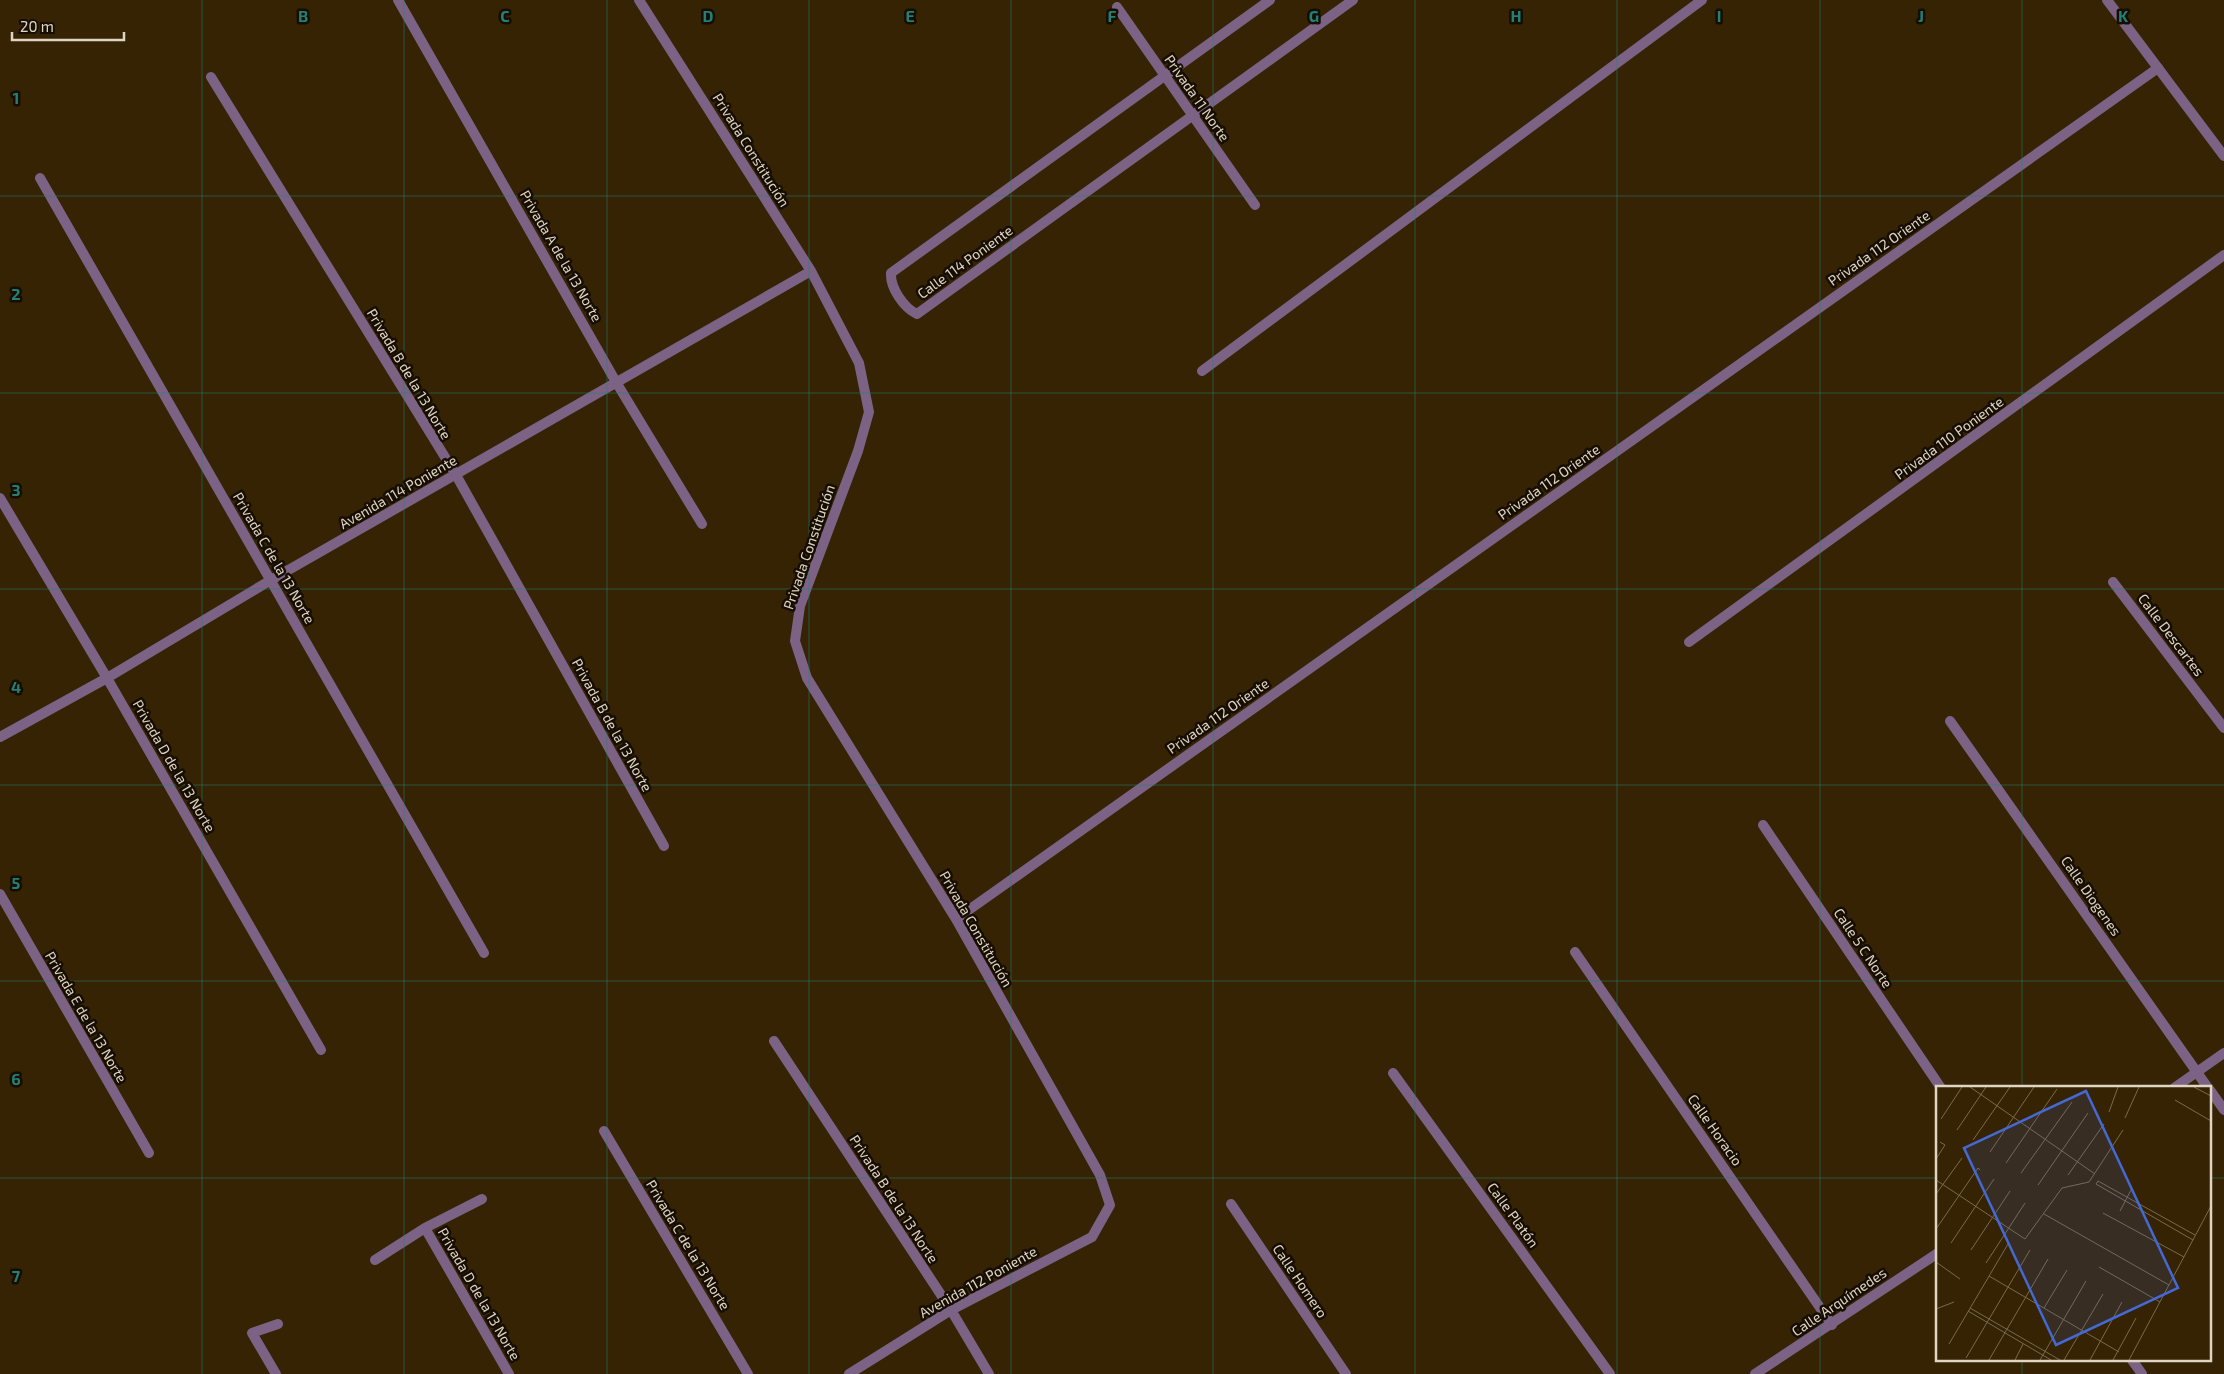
<svg xmlns="http://www.w3.org/2000/svg" width="2224" height="1374" viewBox="0 0 2224 1374" font-family="'Exo 2',sans-serif">
<rect width="100%" height="100%" fill="#352303"/>
<g fill="none" stroke-linecap="round" stroke-linejoin="round">
<!-- minor -->
<path stroke="#7c6385" stroke-width="10" d="M398,0L616,382L702,524
M639,0L811,271L859,363L869,412L858,451L800,606L795,641L807,678L956,919L1100,1175L1110,1205L1092,1237L951,1310L849,1374
M1270,0L891,273C890,288 904,308 917,314L1353,0
M1117,7L1255,205
M211,77L456,475L664,846
M40,178L484,953
M1202,371L1702,0
M0,498L107,678L321,1050
M2113,582L2224,728
M1689,642L2224,255
M1950,721L2208,1088
M0,737L107,678L271,580L811,271
M1763,825L1941,1088
M0,894L149,1153
M956,919L2158,68
M1575,952L1832,1325
M774,1041L951,1310L989,1374
M1393,1073L1610,1374
M2174,1088L2224,1053
M2210,1090L2224,1110
M604,1131L748,1374
M1231,1204L1346,1374
M425,1228L509,1374
M375,1260L425,1228L482,1199
M2132,1360L2142,1374
M276,1374L252,1333L278,1324
M1755,1374L1938,1253"/>
<!-- tertiary -->
<path stroke="#7c6385" stroke-width="10" d="M2107,0L2224,156"/>
</g>
<!-- grid -->
<path fill="none" stroke="#247f76" stroke-width="1" stroke-opacity="0.55" d="M202,0V1374M404,0V1374M607,0V1374M809,0V1374M1011,0V1374M1213,0V1374M1415,0V1374M1617,0V1374M1820,0V1374M2022,0V1088M0,196H2224M0,393H2224M0,589H2224M0,785H2224M0,981H2224M0,1178H1938M2210,1178H2224M2022,1360V1374"/>
<g text-anchor="middle" stroke-width="5" stroke-linejoin="round" paint-order="stroke">
<!-- street labels -->
<g font-size="14" fill="#e0d4c3" stroke="#160e03">
<text transform="translate(1197 98) rotate(55)" y="5">Privada 11 Norte</text>
<text transform="translate(751 150) rotate(58)" y="5">Privada Constitución</text>
<text transform="translate(1879 248) rotate(-35)" y="5">Privada 112 Oriente</text>
<text transform="translate(561 256) rotate(60)" y="5">Privada A de la 13 Norte</text>
<text transform="translate(965 262) rotate(-36)" y="5">Calle 114 Poniente</text>
<text transform="translate(409 374) rotate(59)" y="5">Privada B de la 13 Norte</text>
<text transform="translate(1949 438) rotate(-36)" y="5">Privada 110 Poniente</text>
<text transform="translate(1549 482) rotate(-35)" y="5">Privada 112 Oriente</text>
<text transform="translate(398 492) rotate(-30)" y="5">Avenida 114 Poniente</text>
<text transform="translate(809 547) rotate(-71)" y="5">Privada Constitución</text>
<text transform="translate(274 558) rotate(60)" y="5">Privada C de la 13 Norte</text>
<text transform="translate(2171 635) rotate(53)" y="5">Calle Descartes</text>
<text transform="translate(1218 716) rotate(-35)" y="5">Privada 112 Oriente</text>
<text transform="translate(612 725) rotate(61)" y="5">Privada B de la 13 Norte</text>
<text transform="translate(174 766) rotate(60)" y="5">Privada D de la 13 Norte</text>
<text transform="translate(2091 896) rotate(55)" y="5">Calle Diogenes</text>
<text transform="translate(976 929) rotate(60)" y="5">Privada Constitución</text>
<text transform="translate(1863 948) rotate(56)" y="5">Calle 5 C Norte</text>
<text transform="translate(86 1017) rotate(60)" y="5">Privada E de la 13 Norte</text>
<text transform="translate(1715 1130) rotate(55)" y="5">Calle Horacio</text>
<text transform="translate(894 1199) rotate(57)" y="5">Privada B de la 13 Norte</text>
<text transform="translate(1513 1215) rotate(54)" y="5">Calle Platón</text>
<text transform="translate(688 1245) rotate(59)" y="5">Privada C de la 13 Norte</text>
<text transform="translate(1300 1281) rotate(56)" y="5">Calle Homero</text>
<text transform="translate(978 1282) rotate(-29)" y="5">Avenida 112 Poniente</text>
<text transform="translate(479 1294) rotate(60)" y="5">Privada D de la 13 Norte</text>
<text transform="translate(1839 1302) rotate(-34)" y="5">Calle Arquímedes</text>
</g>
</g>
<!-- overview -->
<g transform="translate(1936 1086)">
<rect width="275" height="275" fill="#352303"/>
<path fill="none" stroke="#796a50" stroke-width="1" d="M34,1L159,88M258,1L275,10M239,14L275,35M173,26L182,1M189,32L203,1M5,33L26,1M21,44L50,1M37,54L74,1M54,66L98,1M0,73L9,59L4,56M70,77L121,3M85,87L136,16M132,89L168,38M0,94L89,153L126,102L153,96L187,44M102,99L152,27M0,108L26,72M184,125L195,104M167,127L248,171M108,128L233,199M0,143L42,82L44,84M257,154L160,98L162,95L259,149M15,157L58,93M35,164L74,105M0,176L24,193M50,177L89,117M163,181L224,216M53,190L183,266M34,222L124,274M108,222L131,184M0,223L18,216M32,225L115,274M13,258L72,158M30,272L94,164M53,274L112,173M79,274L87,258M104,274L150,195M128,274L167,208M154,274L186,216M177,274L200,232M193,274L275,120"/>
<path fill="#4469d4" fill-opacity="0.15" stroke="#4469d4" stroke-width="2.5" d="M150,5L242,202L120,259L28,62Z"/>
<rect width="275" height="275" fill="none" stroke="#e0d4c3" stroke-width="2.5"/>
</g>
<g font-size="16" text-anchor="middle" font-weight="bold" fill="#247f76" stroke="#160e03" stroke-width="5" stroke-linejoin="round" paint-order="stroke">
<text x="303" y="22">B</text>
<text x="505" y="22">C</text>
<text x="708" y="22">D</text>
<text x="910" y="22">E</text>
<text x="1112" y="22">F</text>
<text x="1314" y="22">G</text>
<text x="1516" y="22">H</text>
<text x="1719" y="22">I</text>
<text x="1921" y="22">J</text>
<text x="2123" y="22">K</text>
<text x="16" y="104">1</text>
<text x="16" y="300">2</text>
<text x="16" y="496">3</text>
<text x="16" y="693">4</text>
<text x="16" y="889">5</text>
<text x="16" y="1085">6</text>
<text x="16" y="1282">7</text>
</g>
<!-- scale -->
<path d="M12 32v8h112v-8" fill="none" stroke="#e0d4c3" stroke-width="2.5"/>
<text x="20" y="32" font-size="15" fill="#e0d4c3" stroke="#160e03" stroke-width="4" paint-order="stroke">20 m</text>
</svg>
